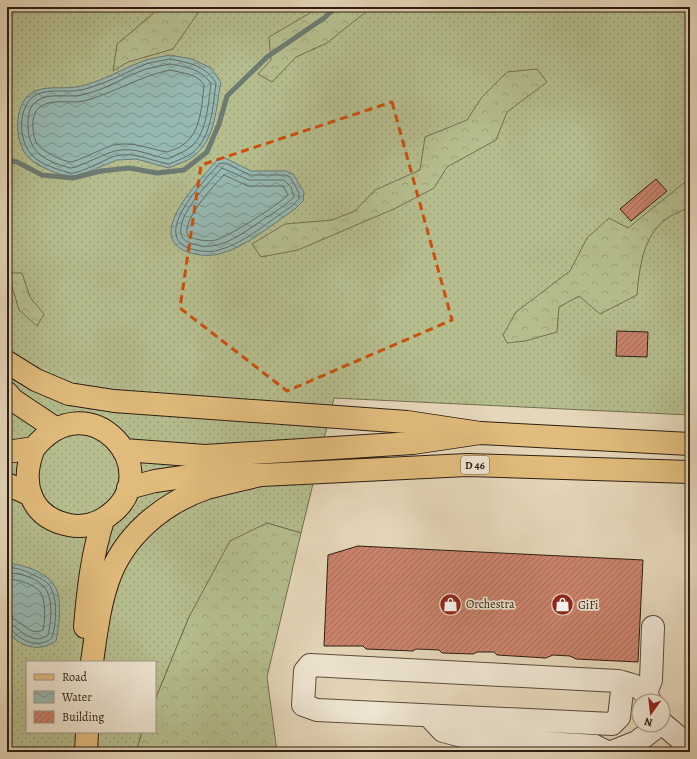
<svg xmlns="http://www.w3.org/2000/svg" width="697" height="759" viewBox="0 0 697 759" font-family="Alegreya,serif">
<defs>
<pattern id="grass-dots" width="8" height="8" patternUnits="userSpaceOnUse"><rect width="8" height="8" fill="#b6be8e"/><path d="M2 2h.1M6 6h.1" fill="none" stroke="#9da37a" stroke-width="1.8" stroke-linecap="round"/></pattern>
<pattern id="forest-crowns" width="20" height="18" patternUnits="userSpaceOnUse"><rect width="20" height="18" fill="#b6be8e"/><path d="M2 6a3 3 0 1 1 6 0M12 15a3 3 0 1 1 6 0" fill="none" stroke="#9da37a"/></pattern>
<pattern id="water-waves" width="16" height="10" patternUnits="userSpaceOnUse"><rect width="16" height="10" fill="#96b9b3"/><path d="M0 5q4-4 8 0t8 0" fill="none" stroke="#7b9690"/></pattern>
<pattern id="building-hatch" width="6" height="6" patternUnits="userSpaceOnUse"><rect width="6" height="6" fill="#cb846c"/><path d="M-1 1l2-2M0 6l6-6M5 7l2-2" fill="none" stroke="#a56b58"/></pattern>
</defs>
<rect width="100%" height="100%" fill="#e5d7b9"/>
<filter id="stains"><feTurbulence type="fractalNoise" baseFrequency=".005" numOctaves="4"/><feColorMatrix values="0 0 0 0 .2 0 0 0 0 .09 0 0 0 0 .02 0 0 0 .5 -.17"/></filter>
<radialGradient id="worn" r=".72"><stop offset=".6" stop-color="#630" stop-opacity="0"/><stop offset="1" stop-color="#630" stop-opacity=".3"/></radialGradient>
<!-- grass -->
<path fill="url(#grass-dots)" stroke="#726e50" d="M7,7H690V415L334,398L301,533L267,523L189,617L155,700V662H27V732H142L136,752H7Z"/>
<!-- forest -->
<path fill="url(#forest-crowns)" stroke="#726e50" d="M156,7H202L173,49L128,62L113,71L117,44L155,12Z
M343,7H372L327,43L296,57L272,82L258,74L271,60L269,37L315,10L340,9Z
M537,69L547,82L507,112L496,140L447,167L434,188L396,208L298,250L261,257L252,244L285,224L332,220L355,211L375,190L420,170L425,137L467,120L482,97L507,72Z
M690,178V207C682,211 672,214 665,220C643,236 639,270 637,295L600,314L579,296L559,307L557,332L525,341L507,343L503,335L516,312L570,271L587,238L609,218L628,228Z
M8,273H22L30,297L44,314L37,326L19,310Z
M267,523L301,533L267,677L277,752H136L142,732H155V700L189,617L230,541Z"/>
<!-- water -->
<path fill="url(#water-waves)" stroke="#6c7b73" d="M170,55L192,59L211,68L221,82C216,106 216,139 194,156C188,161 177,164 169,168L136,159L117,160L73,178C59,174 41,169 29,158C13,143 13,100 35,91C50,85 66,90 81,86C103,81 122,69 143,61C151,58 161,57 170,55Z
M225,158L251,171H286L293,174L304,192L303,201L295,209C271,225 247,247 219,254C208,257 193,255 183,250C147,232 202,178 217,160Z
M10,563C25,566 45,571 54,585C63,597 59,627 56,641C39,653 18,647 7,630V565Z"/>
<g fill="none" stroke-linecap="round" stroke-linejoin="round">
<!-- shore -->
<path stroke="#626c63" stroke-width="1" d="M170,59C189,63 205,65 216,83C213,105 212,138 192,153C185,158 176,161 169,164C151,161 134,151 115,156C106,159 77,175 70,173C57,169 41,165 32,155C18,142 17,105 36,95C49,88 67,93 81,90C103,85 123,74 143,65C151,62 161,61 170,59Z
M170,64C186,67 202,69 211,84C208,104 207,137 188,149C182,153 174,156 168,159C150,156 134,146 115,151C106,153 75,169 70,168C43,160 27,152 28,122C28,113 30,106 37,101C48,92 68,98 82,95C105,90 124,77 146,69C154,67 162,66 170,64Z
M170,70C182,73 198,74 204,85C202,104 201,132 184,144C180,148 172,150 167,152C149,149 133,141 114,145C105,147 76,162 71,162C63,162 41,150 37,144C32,134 30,114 40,107C51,98 71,104 84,101C114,93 140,76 170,70Z
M225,163L250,175H285L290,177L299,193V199L292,206C269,221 245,243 219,250C209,253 195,251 186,247C154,231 206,179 219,164Z
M222,168L249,180H284L291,187L294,197C286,205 275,212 265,218C243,233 216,256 188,242C182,239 180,235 181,227C183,209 209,182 222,168Z
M224,175L248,186H283L288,195C278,205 228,237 216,240C207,242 196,240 188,236C180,222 214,185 224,175Z
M7,568C15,567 24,570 31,574C38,577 48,581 51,588C58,602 56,624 52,638C39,649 20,641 11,629L7,628
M7,573C19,572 41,579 47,591C53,603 51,623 48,635C32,648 17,624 7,623
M7,579C17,579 35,584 41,593C46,602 45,621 43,630C28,637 21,618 7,617"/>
<!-- stream -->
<path stroke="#6c7b73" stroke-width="5" d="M7,160L17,162L42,175L73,178L101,171L129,168L157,173L184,170L207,152L219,124L227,96L267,57L324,18L336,7"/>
</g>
<!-- building -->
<path fill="url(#building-hatch)" stroke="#2d1e13" d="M656,179L667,191L631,221L620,209Z
M617,331L648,332L647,357L616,356Z
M358,546L643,560L638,662L576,659L570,656L553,655L546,658L497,655L494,652H477L473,654L442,653L439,650L416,649L413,651L366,649L363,646H324L328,555Z"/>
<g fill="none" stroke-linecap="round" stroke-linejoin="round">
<defs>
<path id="minor" d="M623,683L619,717L612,724L317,710L303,705L305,671L310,665L618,681C633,685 643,686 650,701
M646,693L651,680L653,627
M429,716L443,731L470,738L595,746L607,752
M663,724L690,747
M612,752L637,742L659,725"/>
<path id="major" d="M124,450L205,456L413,443L480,433L690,444
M7,452L34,448C90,379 169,471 109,515C98,524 83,528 69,525C29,517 20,482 34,448
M7,484L31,495
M128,488L155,481L190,476L261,475L467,465L690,472"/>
<path id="highway" d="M7,362L36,380L69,394L114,401L407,422L480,433
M7,393L13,400L55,428
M85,627C88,590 92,555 103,520
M92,662C96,635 99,607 108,581C123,536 163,503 207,488C225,483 243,479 261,475
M86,752L87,732"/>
</defs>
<!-- minor casing -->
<use href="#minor" stroke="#5b4c3c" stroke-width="24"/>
<!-- major casing -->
<use href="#major" stroke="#2d1e13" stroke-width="24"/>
<!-- highway casing -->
<use href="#highway" stroke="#2d1e13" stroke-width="24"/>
<!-- minor -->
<use href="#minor" stroke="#eee5d2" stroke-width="22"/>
<!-- major -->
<use href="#major" stroke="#e2bc7c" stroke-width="22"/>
<!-- highway -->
<use href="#highway" stroke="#e2bc7c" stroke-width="22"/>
</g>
<!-- marked area -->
<path fill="none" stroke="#cc500d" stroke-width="3" stroke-dasharray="8 5" stroke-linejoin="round" d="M392,102L452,320L287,391L180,308L201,165Z"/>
<!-- icons -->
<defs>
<symbol id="shop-disc" viewBox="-11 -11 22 22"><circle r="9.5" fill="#8f2418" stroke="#eee5d2"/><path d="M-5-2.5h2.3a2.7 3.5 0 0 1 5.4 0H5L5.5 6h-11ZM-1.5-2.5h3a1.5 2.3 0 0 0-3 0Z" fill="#fff"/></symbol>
</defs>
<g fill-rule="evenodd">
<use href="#shop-disc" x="438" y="592" width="25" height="25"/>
<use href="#shop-disc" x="550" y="592" width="25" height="25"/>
</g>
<g text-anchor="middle" stroke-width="3.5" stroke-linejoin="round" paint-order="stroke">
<!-- shield labels -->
<rect fill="#eee5d2" stroke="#675a4c" stroke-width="1" x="461" y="456" width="28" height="18" rx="3"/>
<g font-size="11" font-weight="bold" fill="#2d1e13">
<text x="475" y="469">D 46</text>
</g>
<!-- poi labels -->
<g font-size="12" fill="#2d1e13" stroke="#eee5d2" text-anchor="start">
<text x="466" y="608">Orchestra</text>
<text x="578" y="609">GiFi</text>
</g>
</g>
<!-- margin -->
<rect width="697" height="759" fill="none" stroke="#e5d7b9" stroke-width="24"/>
<rect x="8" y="8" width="681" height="743" fill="none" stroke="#2d1e13" stroke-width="2"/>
<rect x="12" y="12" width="673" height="735" fill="none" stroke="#2d1e13"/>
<!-- legend -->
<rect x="26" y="661" width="130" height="72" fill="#eee5d2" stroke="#a19586"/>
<rect x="34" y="674" width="20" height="6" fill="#e2bc7c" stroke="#a19586"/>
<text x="62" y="681" font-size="12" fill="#2d1e13">Road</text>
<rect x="34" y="691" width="20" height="12" fill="url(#water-waves)" stroke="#a19586"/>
<text x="62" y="701" font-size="12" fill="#2d1e13">Water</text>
<rect x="34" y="711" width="20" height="12" fill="url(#building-hatch)" stroke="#a19586"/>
<text x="62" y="721" font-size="12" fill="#2d1e13">Building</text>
<!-- north arrow -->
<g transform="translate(651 713) rotate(195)"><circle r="19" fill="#eee5d2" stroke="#a19586"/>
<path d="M0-3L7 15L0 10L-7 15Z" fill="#8f2418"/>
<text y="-6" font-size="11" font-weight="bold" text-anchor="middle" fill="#2d1e13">N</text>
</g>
<rect width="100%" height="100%" filter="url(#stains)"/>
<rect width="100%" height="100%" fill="url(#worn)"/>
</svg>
